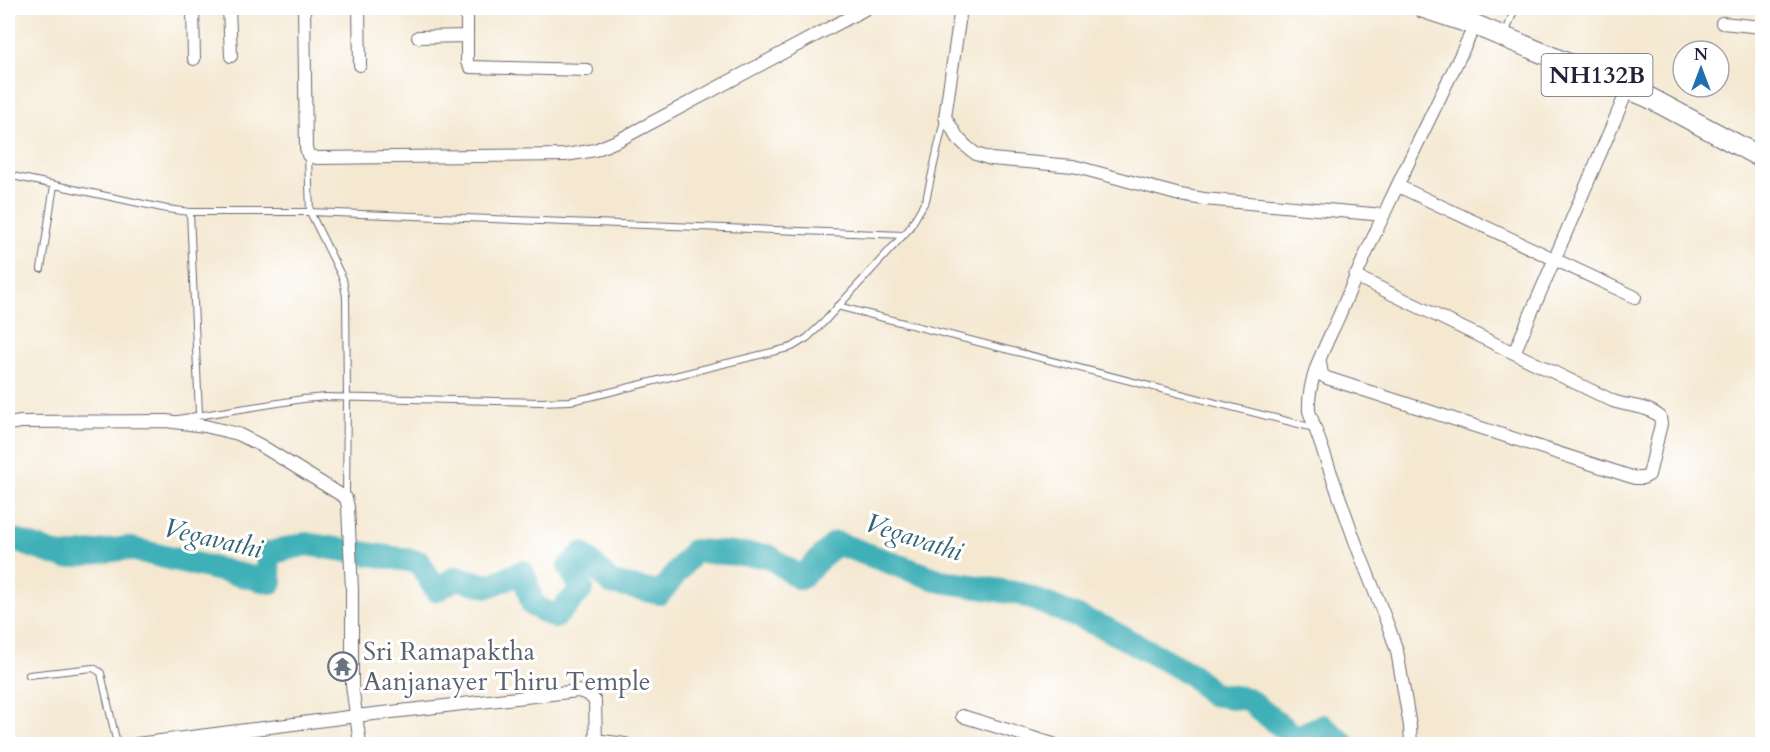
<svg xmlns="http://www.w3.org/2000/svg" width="1770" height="752" viewBox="0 0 1770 752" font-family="Cardo,serif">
<rect width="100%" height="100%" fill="#fff"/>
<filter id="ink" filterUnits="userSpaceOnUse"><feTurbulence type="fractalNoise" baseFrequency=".0167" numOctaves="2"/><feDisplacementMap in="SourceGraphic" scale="12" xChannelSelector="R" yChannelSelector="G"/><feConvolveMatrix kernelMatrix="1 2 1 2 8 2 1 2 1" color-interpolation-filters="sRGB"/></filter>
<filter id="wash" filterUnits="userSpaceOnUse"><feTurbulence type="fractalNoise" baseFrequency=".008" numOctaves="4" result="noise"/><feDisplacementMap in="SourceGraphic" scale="24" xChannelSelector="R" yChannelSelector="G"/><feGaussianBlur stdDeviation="1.35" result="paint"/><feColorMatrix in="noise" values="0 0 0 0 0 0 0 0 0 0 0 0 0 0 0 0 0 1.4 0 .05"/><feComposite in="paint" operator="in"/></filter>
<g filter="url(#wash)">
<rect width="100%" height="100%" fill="#f4e8d1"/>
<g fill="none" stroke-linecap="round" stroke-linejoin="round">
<!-- river -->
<path stroke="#40b0b8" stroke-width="24" d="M8,538L64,557L127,548L271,582L266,554L306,544L419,562L436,590L456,578L488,586L523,572L533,605L555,617L582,589L569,567L582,554L611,583L660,593L694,551L768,556L800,578L836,543L941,581L1021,594L1105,628L1191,674L1212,694L1247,699L1296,738L1322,726L1344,744"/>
</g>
</g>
<g filter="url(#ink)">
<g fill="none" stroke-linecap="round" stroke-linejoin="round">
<defs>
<path id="service" d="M1503,8L1514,12
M1505,35L1515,8
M308,155L310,212L343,279L346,297L347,397L346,497
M8,175L167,209L190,212H310L904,235
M190,212L199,414
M41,269L54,185
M837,306L1314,428
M178,419L303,399L326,397L540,402L570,401L590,397L792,347L807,338L823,323L909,229L926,200L944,120
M29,675L93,668L97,670L101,673L117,744"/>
<path id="minor" d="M193,8L194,59
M229,8L231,56
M304,8L306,148L308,155L317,158L566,155L595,150L619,140L867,8
M359,8L360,65
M467,8V62L470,67L587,70
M961,8L945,117L958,138L967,147L976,154L991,159L1073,166L1180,195L1204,199L1384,215
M1722,23L1762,27
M418,37L467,36
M1398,186L1635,297
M1514,353L1628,89
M1320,362L1322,375L1327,378L1635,478H1643L1649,475L1661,424L1660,417C1647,405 1629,407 1613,401L1355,276
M8,424L21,422L166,421L205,426L238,434L260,445L346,498L348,507L352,590V685L360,744
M962,716L1053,744
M595,740L625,744
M137,744L356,716L578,691L588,694L595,701L596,744
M1411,744L1410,726L1397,651L1389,628L1356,544L1309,411C1307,378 1326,345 1339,316C1380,217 1429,121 1475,25"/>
<path id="trunk" d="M1424,8L1475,25L1648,97L1762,158"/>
</defs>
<!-- service casing -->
<use href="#service" stroke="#6c6770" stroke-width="8"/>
<!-- minor casing -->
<use href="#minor" stroke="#6c6770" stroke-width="14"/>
<!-- trunk casing -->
<use href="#trunk" stroke="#6c6770" stroke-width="22"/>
<!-- service -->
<use href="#service" stroke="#fff" stroke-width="6"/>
<!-- minor -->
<use href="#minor" stroke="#fff" stroke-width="12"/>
<!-- trunk -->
<use href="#trunk" stroke="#fff" stroke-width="20"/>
</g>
</g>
<!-- icons -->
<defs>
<symbol id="temple-ring" viewBox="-11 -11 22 22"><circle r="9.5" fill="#fff" stroke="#6b7280" stroke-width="1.5"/><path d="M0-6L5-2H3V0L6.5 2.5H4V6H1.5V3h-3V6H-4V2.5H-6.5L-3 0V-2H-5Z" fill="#6b7280"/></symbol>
</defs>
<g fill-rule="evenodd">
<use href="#temple-ring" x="326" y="650" width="33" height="33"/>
</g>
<g text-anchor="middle" stroke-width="6" stroke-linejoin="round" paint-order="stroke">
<!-- shield labels -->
<rect fill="#fff" stroke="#646476" stroke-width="1.5" x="1541.5" y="54" width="111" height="42" rx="4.5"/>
<g font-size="24" font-weight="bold" fill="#22223b">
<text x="1597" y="83">NH132B</text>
</g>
<!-- worship labels -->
<g font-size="26" fill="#5b616d" stroke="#fff" text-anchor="start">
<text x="363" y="660">Sri Ramapaktha<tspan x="363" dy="30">Aanjanayer Thiru Temple</tspan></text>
</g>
<!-- water labels -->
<g font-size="27" font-style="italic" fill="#306273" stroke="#fff">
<text transform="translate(914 537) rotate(18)" y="9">Vegavathi</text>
<text transform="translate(213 538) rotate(13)" y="9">Vegavathi</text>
</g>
</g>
<!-- margin -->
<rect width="1770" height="752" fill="none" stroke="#fff" stroke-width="30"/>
<!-- north arrow -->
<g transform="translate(1701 69)"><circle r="28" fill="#ffffff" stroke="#a7a7b1" stroke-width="1.5"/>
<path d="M0-4.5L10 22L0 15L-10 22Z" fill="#1f6fb2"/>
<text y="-9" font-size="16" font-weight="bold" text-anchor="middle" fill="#22223b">N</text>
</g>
</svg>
